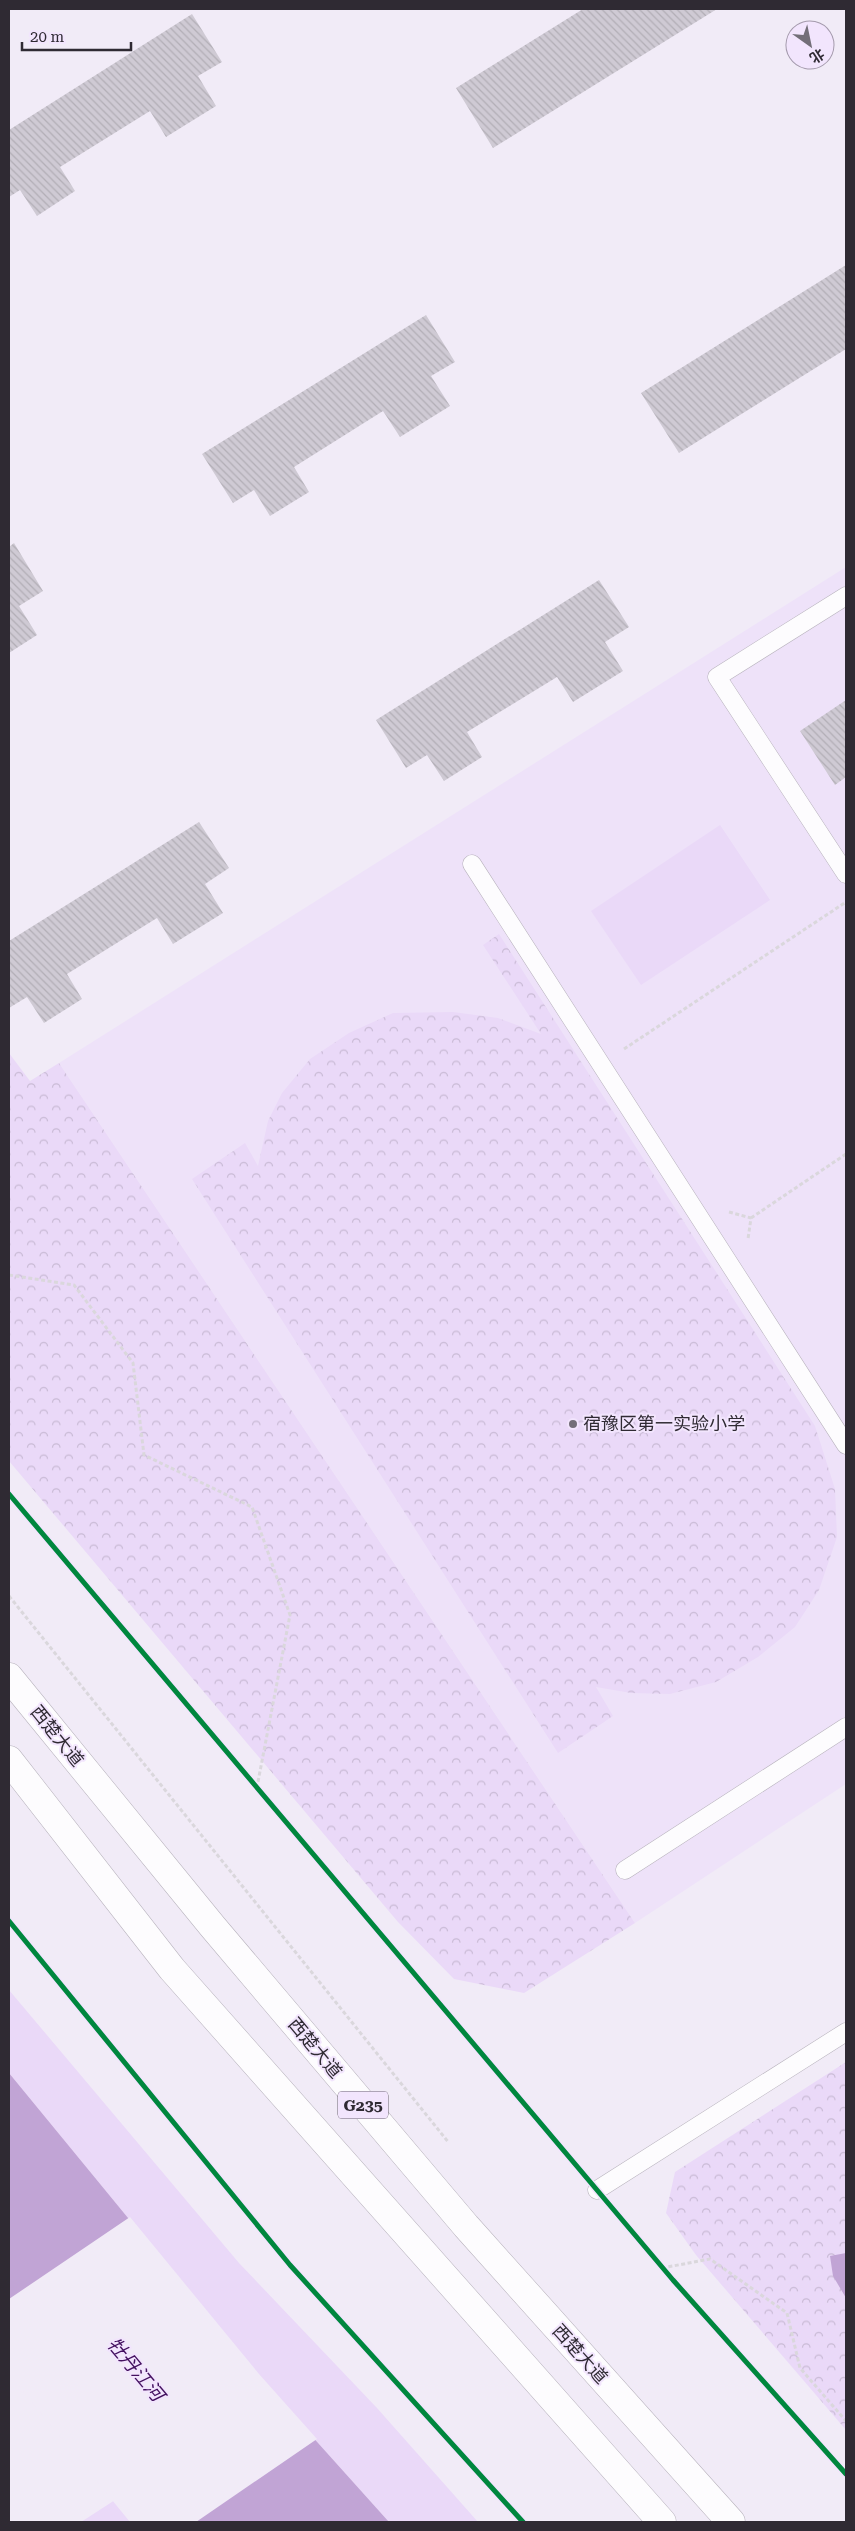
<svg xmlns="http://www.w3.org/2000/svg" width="855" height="2531" viewBox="0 0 855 2531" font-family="'Roboto Serif','Noto Sans SC',serif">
<defs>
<pattern id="park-crowns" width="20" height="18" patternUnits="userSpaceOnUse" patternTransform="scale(1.25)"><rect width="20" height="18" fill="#ead9f8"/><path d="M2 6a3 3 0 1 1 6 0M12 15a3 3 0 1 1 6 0" fill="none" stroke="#c9bad5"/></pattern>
<pattern id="building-back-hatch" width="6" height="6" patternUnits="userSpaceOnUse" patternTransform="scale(1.25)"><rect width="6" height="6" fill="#cfcad4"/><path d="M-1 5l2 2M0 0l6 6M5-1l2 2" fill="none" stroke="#b2aeb6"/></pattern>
</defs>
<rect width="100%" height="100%" fill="#f1ebf7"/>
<!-- built -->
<path fill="#eee2f9" d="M846,567V1784L635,1923L59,1063Z"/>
<!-- green -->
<path fill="#ead9f8" d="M720,825L770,900L641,985L591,911Z
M9,1990L239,2263L377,2408L478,2522H389L257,2375L9,2073Z
M115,2500L134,2522H81Z"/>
<!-- park -->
<path fill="url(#park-crowns)" d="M499,934L815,1426L835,1489L837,1537L819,1590L795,1627L758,1657L716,1682L670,1694L631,1693L596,1687L613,1716L558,1753L192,1179L245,1143L258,1166L268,1121L282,1093L310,1059L349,1033L393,1013L453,1012L498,1018L541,1034L483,945Z
M9,1053L30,1081L59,1063L635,1923L524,1993L454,1979L398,1922L9,1461Z
M846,2062V2430L696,2255L666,2213L675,2172Z"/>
<!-- water -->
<path fill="#c1a4d5" d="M9,2073L257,2375L389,2522H134L9,2370Z
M846,2253V2298L833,2276L830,2256Z"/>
<!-- pier -->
<path fill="#f1ebf7" d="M130,2217L259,2374L317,2439L196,2522H130L9,2374V2299Z"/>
<!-- building -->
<path fill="url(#building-back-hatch)" d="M583,9H717L493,148L456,88Z
M192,14L222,62L198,76L216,106L166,137L150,111L60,167L75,191L37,216L20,190L9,197V130Z
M846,265V349L679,453L641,393Z
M426,315L455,362L431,376L450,406L400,437L383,411L294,467L309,492L270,516L254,490L233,503L202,454Z
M14,543L43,591L19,606L37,635L9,653V547Z
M599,580L629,627L605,642L623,671L573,702L557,677L467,732L482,757L444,781L427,755L406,768L376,720Z
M846,700V777L835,785L800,731Z
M199,822L229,868L205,884L223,913L173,944L157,918L67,974L82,999L44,1023L27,997L9,1008V941Z"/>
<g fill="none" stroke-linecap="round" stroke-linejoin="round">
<defs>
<path id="service" d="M846,596L717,677L846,874
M472,864L846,1445
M625,1870L846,1727
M597,2190L846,2032"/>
<path id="trunk" d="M9,1677L213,1927L466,2226L731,2522
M9,1760L172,1969L662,2522"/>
</defs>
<!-- service casing -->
<use href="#service" stroke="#b7b2bc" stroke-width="19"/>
<!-- trunk casing -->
<use href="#trunk" stroke="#b7b2bc" stroke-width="29"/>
<!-- path -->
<path stroke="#dad7dc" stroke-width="3" stroke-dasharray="4 2.5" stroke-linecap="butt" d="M624,1049L846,902
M729,1212L751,1218L748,1239
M751,1218L846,1154
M9,1275L74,1285L133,1363L144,1455L252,1507L290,1615L257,1787
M9,1596L449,2143
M662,2268L710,2259L787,2313L800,2368L846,2421"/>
<!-- service -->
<use href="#service" stroke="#fdfcfe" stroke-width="18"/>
<!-- trunk -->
<use href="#trunk" stroke="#fdfcfe" stroke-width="28"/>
<defs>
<path id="cycleway" d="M9,1494L673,2280L846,2474
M9,1921L290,2265L523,2522"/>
</defs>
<!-- cycleway casing -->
<use href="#cycleway" stroke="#f2e5fd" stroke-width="8"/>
<!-- cycleway -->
<use href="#cycleway" stroke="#00873e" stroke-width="5"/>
</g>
<!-- markers -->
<circle fill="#736e78" stroke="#f2e5fd" stroke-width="2" cx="573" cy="1424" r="5"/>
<g text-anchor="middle" stroke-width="4" stroke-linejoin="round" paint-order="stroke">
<!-- shield labels -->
<rect fill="#f2e5fd" stroke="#6a6270" stroke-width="1" x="338" y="2091.5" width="50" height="27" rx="4"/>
<g font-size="16" font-weight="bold" fill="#2f2a33">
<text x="363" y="2111">G235</text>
</g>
<!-- poi labels -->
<g font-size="18" fill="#2f2a33" stroke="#f2e5fd" text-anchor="start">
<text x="583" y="1430">宿豫区第一实验小学</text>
</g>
<!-- street labels -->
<g font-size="18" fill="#2f2a33" stroke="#f2e5fd">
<text transform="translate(57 1736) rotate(51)" y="6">西楚大道</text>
<text transform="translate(315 2048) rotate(50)" y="6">西楚大道</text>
<text transform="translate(580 2354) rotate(48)" y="6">西楚大道</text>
</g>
<!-- water labels -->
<g font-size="19" font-style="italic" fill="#43105f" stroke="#f2e5fd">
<text transform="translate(136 2369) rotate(50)" y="7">牡丹江河</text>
</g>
</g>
<!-- border -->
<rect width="855" height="2531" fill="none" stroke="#2f2a33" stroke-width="20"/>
<!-- north arrow -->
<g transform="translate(810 45) rotate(147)"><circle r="24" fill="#f2e5fd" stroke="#a49aac"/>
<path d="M0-4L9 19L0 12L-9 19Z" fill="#736e78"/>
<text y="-8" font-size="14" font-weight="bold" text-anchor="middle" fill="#2f2a33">北</text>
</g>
<!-- scale -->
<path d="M22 42v8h109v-8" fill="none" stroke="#2f2a33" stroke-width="2.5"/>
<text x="30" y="42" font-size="15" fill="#2f2a33" stroke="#f2e5fd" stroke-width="4" paint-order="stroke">20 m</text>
</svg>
